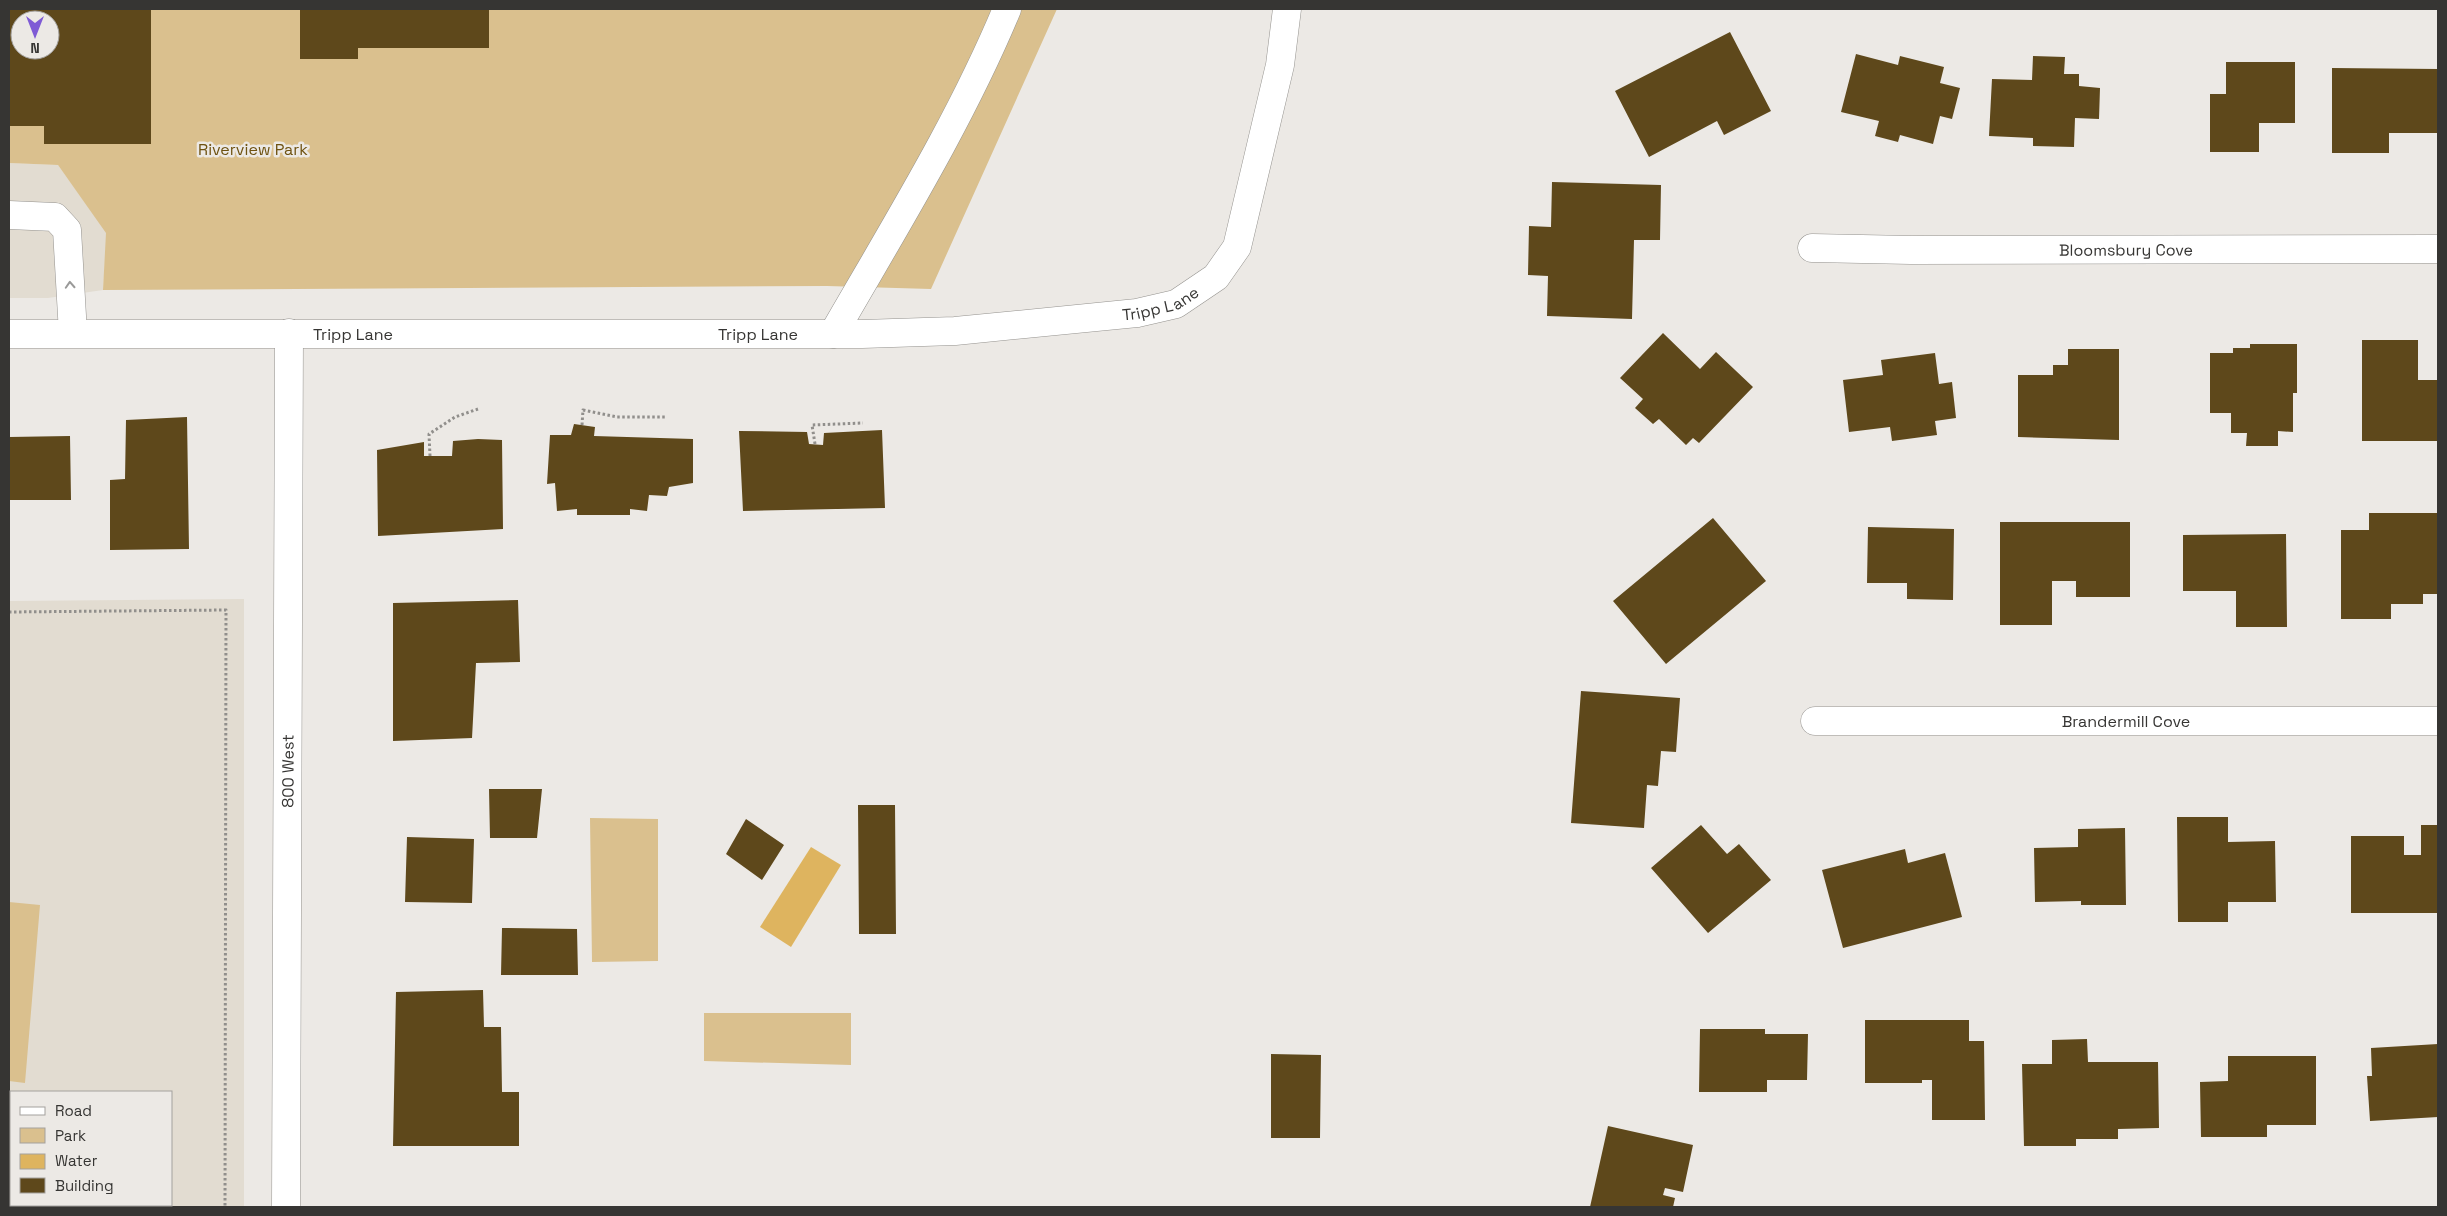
<svg xmlns="http://www.w3.org/2000/svg" width="2447" height="1216" viewBox="0 0 2447 1216" font-family="'Space Grotesk',sans-serif">
<rect width="100%" height="100%" fill="#ece9e5"/>
<!-- built -->
<path fill="#e2dcd1" fill-rule="evenodd" d="M9,163L58,165L107,233L103,290L48,298H9Z
M244,599V1207H9V601ZM11,1092H171V1205H11Z"/>
<!-- green -->
<path fill="#dac08e" fill-rule="evenodd" d="M9,9H1057L931,289L827,286L103,290L106,233L58,165L9,163ZM20,20H50V50H20Z
M590,818L658,819V961L592,962Z
M9,902L40,905L25,1083L9,1081Z
M704,1013H851V1065L704,1061Z
M9,1132H11V1205H33V1207H9Z"/>
<!-- water -->
<path fill="#deb45f" d="M811,847L841,865L791,947L760,927Z"/>
<!-- building -->
<path fill="#5e481b" fill-rule="evenodd" d="M9,9H151V144H44V126H9ZM20,20H50V50H20Z
M300,9H489V48H358V59H300Z
M1730,32L1771,111L1724,135L1717,121L1649,157L1615,91Z
M1856,54L1898,65L1900,56L1944,67L1940,83L1960,88L1952,119L1940,116L1933,144L1900,135L1898,142L1875,136L1879,121L1841,112Z
M2033,56L2065,57L2064,74H2079V86L2100,88L2099,119L2075,118L2074,147L2033,146V138L1989,136L1992,79L2032,80Z
M2226,62H2295V123H2259V152H2210V94H2226Z
M2332,68L2438,69V133H2389V153H2332Z
M1552,182L1661,185L1660,240H1634L1632,319L1547,316L1548,276L1528,275L1529,226L1551,227Z
M1663,333L1700,369L1716,352L1753,387L1699,443L1693,438L1686,445L1659,419L1653,424L1635,408L1643,399L1620,378Z
M2362,340H2418V380H2438V441H2362Z
M2250,344H2297V393H2293V432L2278,431V446H2246L2247,433H2231V413H2210V353H2233V348H2250Z
M2068,349H2119V440L2018,437V375H2053V365H2068Z
M1935,353L1939,384L1952,382L1956,418L1935,421L1937,435L1892,441L1890,427L1849,432L1843,380L1883,375L1881,360Z
M187,417L189,549L110,550V480L125,479L126,420Z
M574,424L595,427L594,436L693,439V483L669,487L667,496L649,495L647,511L630,509V515H577V509L557,511L555,483L547,484L550,435H571Z
M882,430L885,508L743,511L739,431L807,432L809,444L823,445L824,433Z
M70,436L71,500H9V437Z
M478,439L502,440L503,529L378,536L377,450L424,442V456H452L453,441Z
M2369,513H2438V594H2423V604H2391V619H2341V530H2369Z
M1713,518L1766,581L1666,664L1613,601Z
M2000,522H2130V597H2076V581H2052V625H2000Z
M1868,527L1954,529L1953,600L1907,599V583H1867Z
M2286,534L2287,627H2236V591H2183V535Z
M518,600L520,662L476,663L472,738L393,741V603Z
M1581,691L1680,698L1676,752L1661,751L1658,786L1647,785L1644,828L1571,823Z
M489,789H542L537,838H490Z
M858,805H895L896,934H859Z
M2177,817H2228V842L2275,841L2276,902H2228V922H2178Z
M746,819L784,845L762,880L726,854Z
M1701,825L1727,854L1739,844L1771,880L1708,933L1651,868Z
M2421,825H2438V913H2351V836H2404V855H2421Z
M2125,828L2126,905H2081V901L2035,902L2034,848L2078,847V829Z
M407,837L474,839L472,903L405,902Z
M1905,849L1908,863L1945,853L1962,917L1843,948L1822,870Z
M502,928L577,929L578,975H501Z
M483,990L484,1027H501L502,1092H519V1146H393L396,992Z
M1865,1020H1969V1041H1984L1985,1120H1932V1080H1922V1083H1865Z
M1700,1029H1765V1034H1808L1807,1080H1767V1092H1699Z
M2087,1039L2088,1062H2158L2159,1128L2118,1129V1139H2076V1146H2024L2022,1064H2052V1040Z
M2438,1044V1117L2370,1121L2367,1076H2372L2371,1048Z
M1271,1054L1321,1055L1320,1138H1271Z
M2228,1056H2316V1125H2267V1137H2201L2200,1082L2228,1081Z
M1608,1126L1693,1145L1683,1192L1665,1188L1663,1195L1675,1198L1673,1207H1590Z"/>
<g fill="none" stroke-linecap="round" stroke-linejoin="round">
<defs>
<g id="minor">
<path d="M9,215L55,217L67,230L73,333"/>
<path id="s1" d="M1812,248L1911,250L2438,249"/>
<path id="s2" d="M9,334H862L955,331L1137,313L1176,304L1216,277L1237,247L1280,65L1287,9"/>
<path d="M833,334C894,228 960,122 1007,9"/>
<path id="s3" d="M1815,721H2438"/>
<path id="s4" d="M286,1207L289,333"/>
</g>
</defs>
<!-- minor casing -->
<use href="#minor" stroke="#94928e" stroke-width="29"/>
<!-- path -->
<path stroke="#918f8c" stroke-width="3" stroke-dasharray="2.5 2.5" stroke-linecap="butt" d="M582,425L583,410L617,417H665
M815,444L812,425L863,423
M430,456L429,434L455,417L478,409
M9,612L226,610L225,1207"/>
<!-- minor -->
<use href="#minor" stroke="#fff" stroke-width="28"/>
</g>
<!-- one-way arrows -->
<defs><path id="oneway-chevron" d="M-2-3.5L2.5 0L-2 3.5" fill="none" stroke-width="1.6" stroke-linecap="round" stroke-linejoin="round" transform="scale(1.25)"/></defs>
<use stroke="#9a9a99" href="#oneway-chevron" transform="translate(70 285) rotate(-93)"/>
<g text-anchor="middle" stroke-width="5" stroke-linejoin="round" paint-order="stroke">
<!-- park labels -->
<g font-size="16" fill="#6e5211" stroke="#ece9e5">
<text x="253" y="155">Riverview Park</text>
</g>
<!-- street labels -->
<g font-size="16" fill="#363533" stroke="#ece9e5">
<text dy="6" stroke="none"><textPath href="#s1" startOffset="314">Bloomsbury Cove</textPath></text>
<text dy="6" stroke="none"><textPath href="#s2" startOffset="1154">Tripp Lane</textPath></text>
<text dy="6" stroke="none"><textPath href="#s2" startOffset="344">Tripp Lane</textPath></text>
<text dy="6" stroke="none"><textPath href="#s2" startOffset="749">Tripp Lane</textPath></text>
<text dy="6" stroke="none"><textPath href="#s3" startOffset="311">Brandermill Cove</textPath></text>
<text dy="6" stroke="none"><textPath href="#s4" startOffset="436">800 West</textPath></text>
</g>
</g>
<!-- border -->
<rect width="2447" height="1216" fill="none" stroke="#363533" stroke-width="20"/>
<!-- legend -->
<rect x="10" y="1091" width="162" height="115" fill="#ece9e5" stroke="#a3a19e"/>
<rect x="20" y="1107" width="25" height="8" fill="#ffffff" stroke="#a3a19e"/>
<text x="55" y="1116" font-size="15" fill="#363533">Road</text>
<rect x="20" y="1128" width="25" height="15" fill="#dac08e" stroke="#a3a19e"/>
<text x="55" y="1141" font-size="15" fill="#363533">Park</text>
<rect x="20" y="1154" width="25" height="15" fill="#deb45f" stroke="#a3a19e"/>
<text x="55" y="1166" font-size="15" fill="#363533">Water</text>
<rect x="20" y="1178" width="25" height="15" fill="#5e481b" stroke="#a3a19e"/>
<text x="55" y="1191" font-size="15" fill="#363533">Building</text>
<!-- north arrow -->
<g transform="translate(35 35) rotate(180)"><circle r="24" fill="#ece9e5" stroke="#a3a19e"/>
<path d="M0-4L9 19L0 12L-9 19Z" fill="#7f5bd5"/>
<text y="-8" font-size="14" font-weight="bold" text-anchor="middle" fill="#363533">N</text>
</g>
</svg>
